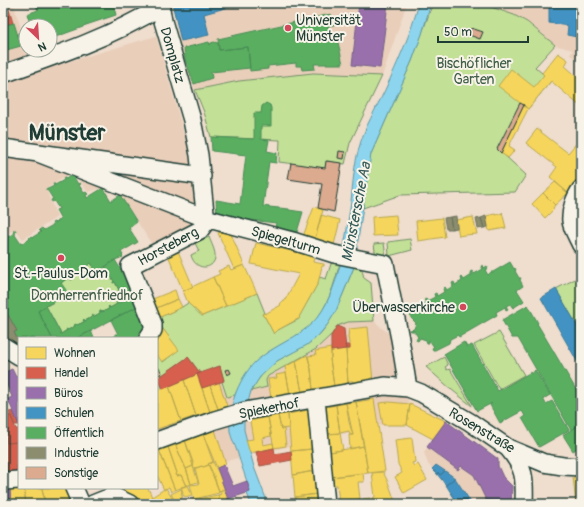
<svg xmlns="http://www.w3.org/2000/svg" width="584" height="507" viewBox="0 0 584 507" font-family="Pangolin,sans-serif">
<rect width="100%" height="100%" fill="#efddcd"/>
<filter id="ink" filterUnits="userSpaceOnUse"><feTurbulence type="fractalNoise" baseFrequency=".025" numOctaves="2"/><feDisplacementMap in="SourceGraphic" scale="8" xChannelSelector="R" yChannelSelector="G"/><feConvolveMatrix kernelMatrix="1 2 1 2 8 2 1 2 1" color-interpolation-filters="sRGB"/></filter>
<g filter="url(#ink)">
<!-- built -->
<path fill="#e9ceba" d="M3,3H13L26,44V50H28L30,56L3,65Z
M172,3H407L382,76L313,73L239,81L195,90L182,53Z
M478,3H581V61L570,55L573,50L555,45L527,22L514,15Z
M156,36L195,172V224L153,246L120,195L103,188L88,192L72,172L46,189L57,217L23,239L16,230H14L3,235V81Z
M374,321L390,335L413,418L195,468L157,482V391L197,374L220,366L224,381L222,382L227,397L267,387L266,380L268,376L316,349L332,334L337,326L348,322Z
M446,421L498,459L500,472L511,504H458L446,485L428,464L424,452Z"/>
<!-- green -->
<path fill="#c3e097" stroke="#718e66" d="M433,3H478L491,7L514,15L527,22L555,45L535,67L551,81L528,109L524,106L501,152L526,175L515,192L400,195L363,208L367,170L371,154L412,61Z
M313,73L382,76L350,143L345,164L327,161L325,168L279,162L280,140L211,137L204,112L195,90L239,81Z
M209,237C211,243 216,251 215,258C213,270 195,271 191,255L199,251L195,243Z
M410,239L412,250L389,256L388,242Z
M384,243L386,257L376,258L374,244Z
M332,261L340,263C334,284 328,308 312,324C295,341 270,346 254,364C245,373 240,384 235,395L227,397L222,382L224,380L220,366L200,373L188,357L158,378L163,389L157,391V376L162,373L158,367L157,368V355L163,362L178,350L163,329L158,318L182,307L188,303L202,316L257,293L265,313L262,314L264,317H265L274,334L276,332V331L299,319V317L318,283L319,277L326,279Z
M91,263L95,270L94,271L95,272L100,271V270L105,267L110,273L109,275H110L114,281L113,283L115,282L119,290V292L120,291L125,300L119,303L117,302V304L110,308L109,306V309L102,312L100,311V313L93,317L91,316L92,317L85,321L84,320V322L77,325H75V326L68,330L67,329V330L61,334L46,306L56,301L55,299L59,300L60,299L65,297L61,283L69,277L71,280L75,277L73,275L81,270L82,271L83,269Z
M354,267L362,270L364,278L371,283L374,321L348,322L337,326L332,334L316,349L268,376L266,380L267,387L251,391C258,379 266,368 277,361C291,352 307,347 319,335C335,319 345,288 354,267Z
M579,277L581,282V332L556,289Z
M499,332L524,375L499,389L474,345Z
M444,357L448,365L445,367L447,370L450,369L472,406L452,390L426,367Z"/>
<!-- water -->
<path fill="#8dd5ee" stroke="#6198a4" d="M419,3H431L422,34L412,61L371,154L354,267L336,311L328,324L318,336L307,345L277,361L260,377L251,391L244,417V430L254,467L268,504H251L247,493L250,491C246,478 241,465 237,451C235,445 231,438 230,431C229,420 231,407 235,395C239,384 246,371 255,362C280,340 310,336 326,304C342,273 346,235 351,201C353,183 354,165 359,148C364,128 376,109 385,90C398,62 411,33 419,3Z"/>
<!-- homes -->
<path fill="#f6d55c" stroke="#b6a750" d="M558,53L568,60L565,66L581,80V107L551,81L528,109L498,86L511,69L534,87L544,75L542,73Z
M524,105L528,109L509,146L515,150L508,158L501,153Z
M537,129L568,153L581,138V175L569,192L568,193L550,177L557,167L526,143Z
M555,182L568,193L555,205L543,193Z
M543,193L555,205L553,208L554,209L545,218L532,204Z
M314,207L323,210L314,243L302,239Z
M502,212L506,228L489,231L486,216L495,214L496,215L503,213Z
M321,215L340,220L333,249L314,243Z
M396,215L398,235L373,236L372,217Z
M473,217L477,234L464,235L459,236L456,220Z
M442,218L445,237L418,241L416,221Z
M229,229L244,265L234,269L218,233Z
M256,243L314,256L313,262L324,264V266H322L318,283L299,317L300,318L299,319H298L276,331V332L274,334L265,317H264L262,314L265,313V314L281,305L280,304L283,301L284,302L299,274L251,264Z
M178,251L193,287L183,291L168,255Z
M244,265L257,293L226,306L213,277L220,274L218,271L229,266L231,270Z
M213,277L226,306L202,316L188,303L183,291Z
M175,290L178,299L154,309L150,300Z
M178,299L182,307L158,318L154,309Z
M368,327L373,382L353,383V381H349L348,384L346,349H350L348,337L349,329Z
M163,329L179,350L162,362L157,355V338H150Z
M331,348V358L330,359L334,386L313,390L311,369L308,356L316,355L315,351Z
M346,349L348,384L334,386L330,359L331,358V351Z
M307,355L311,369L313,390L302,392L296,361Z
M296,361L302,392L290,394L285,367Z
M286,373L290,394L271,398L268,379L277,378L276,375Z
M197,374L210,412L196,416L184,380Z
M184,380L196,416L181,421L169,386Z
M219,382L227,406L218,409L210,385Z
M210,385L218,409L210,412L202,388Z
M169,386L181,421L157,429V391Z
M374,399L385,471L368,473L356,402Z
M356,402L364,446L350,449L349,435H353L346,403Z
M389,402L410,404L407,425H383L379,403Z
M346,403L349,422L353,435H350L349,431L340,433L336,405Z
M410,404L446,421L433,439L407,425Z
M336,405L340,433L328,434L325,407Z
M308,410L312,449L291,451L288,414Z
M288,414L289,428L281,429L278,415Z
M278,415L281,429H284L286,446L274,448L268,417Z
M268,417L271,436L262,438L263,445L273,443L274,448L250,453L246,440L253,439L250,421Z
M215,430L226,464L217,468L203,434Z
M340,433L343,450L330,452L328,434Z
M203,434L213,462L208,464L209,465L203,467L202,466L194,469L185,440Z
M412,438L415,462L412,463L414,466L418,464L427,480L404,493L395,477L402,473L398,464L395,440Z
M185,440L194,465L193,466L186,469L175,444Z
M175,444L187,471L191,484L186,486L181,475L177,476L176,474L177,473L168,447Z
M364,446L368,473L332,477L330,452Z
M168,447L177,473L176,474L177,476L181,475L186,486L175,490L159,450Z
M312,449L314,471L293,475L291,451Z
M159,450L175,490L171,492L169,487L164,490L157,475V451Z
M213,462L219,474L225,489L219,491L208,464Z
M209,465L214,476L219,491V493L194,499L190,485L199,484L195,468L202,466L203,467Z
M193,466L198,482L191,484L186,469Z
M314,471L317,494L295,497L293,475Z
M383,472L388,482L396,504H374L373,498L375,497L372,473Z
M363,473L364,482H358L360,499L339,501L337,485H332L331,477Z
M573,477H581V504H576Z
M188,485L192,495L185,497L182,493L183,492L181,487Z
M24,488H42L45,504H26Z
M24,488L26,504H11L10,489Z
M42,488H66L69,504H45Z
M109,488H148L152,497L140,504Z
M166,488L175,503L173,504H146L144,502Z
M181,489L182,492L181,493L183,497L175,501L171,494Z
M225,489L228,502L221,504L218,495L221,494L219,491Z
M317,494L318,504H294L296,503L295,497Z
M218,495L221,504H194L193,500Z
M370,498L371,504H364L363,499Z
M360,499V504H339V501Z"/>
<!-- shops -->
<path fill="#d6604d" stroke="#9f5646" d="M3,3H7L13,23L8,24L3,10Z
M337,326L344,329L346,349L331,351V336Z
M345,345H350V349H346Z
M188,357L200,373L163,389L158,378Z
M220,366L224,381L202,388L197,374Z
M13,411L19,425H15L9,412Z
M10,415L16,429H19V442L7,443L6,437H3V416Z
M3,437H6L7,443L17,442V473L3,474Z
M17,446H19V472L17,473Z
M274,448L275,454L291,451L292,460L260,466L256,452Z"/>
<!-- offices -->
<path fill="#9970ab" stroke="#746187" d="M359,3H388L380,68L352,65Z
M12,369L16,377L19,376V425L9,402L8,399L12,397L3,376V373Z
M446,421L498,459V466L503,477L512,486L511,504H489V500H486L474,475L461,466L458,470L427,447Z
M224,465L233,486L247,481L250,492L228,499L217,468Z
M3,489H10L11,504H3Z"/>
<!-- schools -->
<path fill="#4393c3" stroke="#387998" d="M172,3H243L204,14L209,35L181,41Z
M540,3H581V27H578L577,37L567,35L568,26L549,23V4Z
M556,289L581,332V368L541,298Z
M436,465L445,471L440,475L438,472L437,474L432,469Z
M445,471L455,478L446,485L437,474L438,472L440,475Z
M455,478L472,504H458L446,485Z"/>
<!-- public -->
<path fill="#5aae61" stroke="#488c54" d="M35,3H113L116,15L83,26V27L50,39V26H31L27,14L38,10Z
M331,14L334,25L328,26L331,39L337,38L343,64H314L315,69L302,70L301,66H296V63L268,66V69L250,71L248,47L219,50L218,39Z
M14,23L21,46L3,51V26Z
M209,42L210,45L211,43L214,42L218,43L219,50L248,47L250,68L211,72L212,78L194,84L185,59L184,48Z
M266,103L270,105L271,108V126H261V139L269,140L267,151L277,153L276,163L269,162L263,206L269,207V206V207L289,209V210L303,212L297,232L275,228L276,223L217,216L216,200L240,204L246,155L212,151L211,137L254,139V113H261L262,106Z
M72,174H73V176L78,184L80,183L81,184L79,185L84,193L86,192L88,194L86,195L87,198L103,188L111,201L120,195L137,222L129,228L138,242L121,252L123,255L122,256L123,257L115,260L100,270L101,271L99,272L98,271L95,273L94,271L95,270L91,263L83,269V270L82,271L81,270L73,275L75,277L71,280L69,277L61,283L66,290L65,297L60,299V300L55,299L56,300L38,311L52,338H19V343L14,332L17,331L8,315L3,316V240L6,238L4,235L7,234L8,237L13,234L14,230H16L15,235L21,244L30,239L29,238L32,236L33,237L41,232L39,230L42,228L44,230L53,225L52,223L54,222L55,223L61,219L56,210L59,209L54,201L52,202L51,200L53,199L48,191L46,190V189H48L54,186L53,184H55V185L64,180L63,178H65L66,179L71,175Z
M115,260L142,304L77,338H52L38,311L46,306L61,334L67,330L66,329L68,330L75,326L74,325L76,324L77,325L84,322L83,320L84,319L85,321L92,317L91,316L93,315V317L100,313V311H101L102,312L109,309L108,307L109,306L110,308L117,304L116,302H118L119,303L125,300L120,291L119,292L118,291L119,290L115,282L113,283V282L114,281L110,275H109L110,273L105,267Z
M510,262L514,269L515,268L516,270L515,271L519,278H521L520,280L523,286L517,290L524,301L513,308L510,304L506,306L508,309L506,310L505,307L496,312L497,315L459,337L458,335L450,339L449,343L435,350H433L432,348L434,347L430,341H428L429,343H427L426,340L420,338L418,341L416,340L418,337L414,331H411L410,330L414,329L416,323L411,318L410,312L426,302L424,300L426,299L427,301L435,297L434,294L436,293L437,296L444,292L443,289L445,287L447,290L453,286L452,283L454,282L455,285L462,281L461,278L462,277L464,280L472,275L470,272L472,271L474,274L483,269L481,266L483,265L484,268L487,266L488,268L485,270L488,275L491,272H493Z
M142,304L151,323L140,338H110L115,336V334H118L111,320Z
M528,305L538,323L537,324L538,325L581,398V424L571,430L518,338H512L502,320Z
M91,331L94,338H77Z
M464,342L467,347L472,345L498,391L531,372L532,374L535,370L550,395L543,399L546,404L552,401L569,430L539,447L522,418L525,416L522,411L500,423L490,405L492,403L477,411L444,354Z
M581,424V446L573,451L563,435Z"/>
<!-- industry -->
<path fill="#8c8c6e" stroke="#6b745d" d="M456,216L457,228L452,229L450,217Z
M486,216L488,227L484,228L481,218Z
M450,217L452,229H446L444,218Z
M481,218L484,228L478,229L476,219Z
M8,315L17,331L14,332L19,343V351L3,340V316Z"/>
<!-- building -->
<path fill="#dcaa8e" stroke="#1f3d34" d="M471,28L483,32L480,39L469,35Z
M520,103L524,105L501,153L497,149Z
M339,151L345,152L344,159L338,158Z
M326,161L342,163L334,212L318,208L322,184L288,179L291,163L325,168Z
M158,367L162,373L157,376V368Z
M229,369L231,373L227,375L225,370Z"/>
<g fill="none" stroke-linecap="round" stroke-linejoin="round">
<defs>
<path id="minor" d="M3,74C55,56 113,36 160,7
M3,148L202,176
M38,153L205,218L296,242L334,254L385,264L400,339L408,388
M581,189C575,197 570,211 571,221C572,229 578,238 581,245
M148,338L153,330V324L130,266L200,230L206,222L199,155L192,120L163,21L160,3
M3,346L19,356
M316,399L326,504
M157,441L215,420L245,411L385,386L408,388L421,393L470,422L508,448L544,463L563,466L581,467
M508,448C525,468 525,478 524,504
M3,481L19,480
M74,488L81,504
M93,504L113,496L130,504"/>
</defs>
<!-- minor casing -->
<use href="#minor" stroke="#1f3d34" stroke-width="20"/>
<!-- minor -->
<use href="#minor" stroke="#f7f3e8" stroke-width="17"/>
</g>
</g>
<!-- markers -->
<g fill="#d1495b" stroke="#f7f3e8" stroke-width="1.5">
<circle cx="288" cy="28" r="4"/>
<circle cx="61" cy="258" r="4"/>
<circle cx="463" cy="307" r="4"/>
</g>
<g text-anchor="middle" stroke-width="4" stroke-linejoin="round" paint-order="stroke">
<!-- poi labels -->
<g font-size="14" fill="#1f3d34" stroke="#f7f3e8" text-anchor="start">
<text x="296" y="25">Universität<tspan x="296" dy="16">Münster</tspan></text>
<text x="61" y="278" text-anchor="middle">St.-Paulus-Dom</text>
<text x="455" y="312" text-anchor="end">Überwasserkirche</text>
</g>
<!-- street labels -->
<g font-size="14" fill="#1f3d34" stroke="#f7f3e8">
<text transform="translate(173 55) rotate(74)" y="5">Domplatz</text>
<text transform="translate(286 240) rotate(16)" y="5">Spiegelturm</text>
<text transform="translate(168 246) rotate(-28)" y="5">Horsteberg</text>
<text transform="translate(269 408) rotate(-11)" y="5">Spiekerhof</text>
<text transform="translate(482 430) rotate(31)" y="5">Rosenstraße</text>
</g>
<!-- park labels -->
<g font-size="14" fill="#405e48" stroke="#f7f3e8">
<text x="474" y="68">Bischöflicher<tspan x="474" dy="16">Garten</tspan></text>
<text x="87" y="300">Domherrenfriedhof</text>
</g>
<!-- water labels -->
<g font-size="15" font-style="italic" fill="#355b59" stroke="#f7f3e8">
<text transform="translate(356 212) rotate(-79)" y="5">Münstersche Aa</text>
</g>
<!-- town labels -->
<g font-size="22" font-weight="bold" fill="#1f3d34" stroke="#f7f3e8">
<text x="67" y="140">Münster</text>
</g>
</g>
<!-- margin -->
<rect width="584" height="507" fill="none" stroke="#f7f3e8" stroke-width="16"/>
<rect x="8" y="8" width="568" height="491" fill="none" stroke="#1f3d34" stroke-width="1.5" filter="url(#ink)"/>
<!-- legend -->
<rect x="18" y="337" width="140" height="152" fill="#f7f3e8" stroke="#a1aaa0"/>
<rect x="26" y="347" width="20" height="12" fill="#f6d55c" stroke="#a1aaa0"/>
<text x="54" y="357" font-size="12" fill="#1f3d34">Wohnen</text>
<rect x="26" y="367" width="20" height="12" fill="#d6604d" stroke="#a1aaa0"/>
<text x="54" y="377" font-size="12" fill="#1f3d34">Handel</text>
<rect x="26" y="387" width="20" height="12" fill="#9970ab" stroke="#a1aaa0"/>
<text x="54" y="397" font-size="12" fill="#1f3d34">Büros</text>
<rect x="26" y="407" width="20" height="12" fill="#4393c3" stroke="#a1aaa0"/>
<text x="54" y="417" font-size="12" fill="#1f3d34">Schulen</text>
<rect x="26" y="427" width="20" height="12" fill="#5aae61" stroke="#a1aaa0"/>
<text x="54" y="437" font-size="12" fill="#1f3d34">Öffentlich</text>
<rect x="26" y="447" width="20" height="12" fill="#8c8c6e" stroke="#a1aaa0"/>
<text x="54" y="457" font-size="12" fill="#1f3d34">Industrie</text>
<rect x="26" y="467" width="20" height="12" fill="#dcaa8e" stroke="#a1aaa0"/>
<text x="54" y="477" font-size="12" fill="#1f3d34">Sonstige</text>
<!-- north arrow -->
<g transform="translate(38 38) rotate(155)"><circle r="19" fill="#f7f3e8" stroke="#a1aaa0"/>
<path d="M0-3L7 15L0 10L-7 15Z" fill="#d1495b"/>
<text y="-6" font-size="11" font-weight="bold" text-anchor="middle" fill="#1f3d34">N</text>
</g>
<!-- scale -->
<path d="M438 36v6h90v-6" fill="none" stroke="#1f3d34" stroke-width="2"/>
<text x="444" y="36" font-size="12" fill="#1f3d34" stroke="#f7f3e8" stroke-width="3" paint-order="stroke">50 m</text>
</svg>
